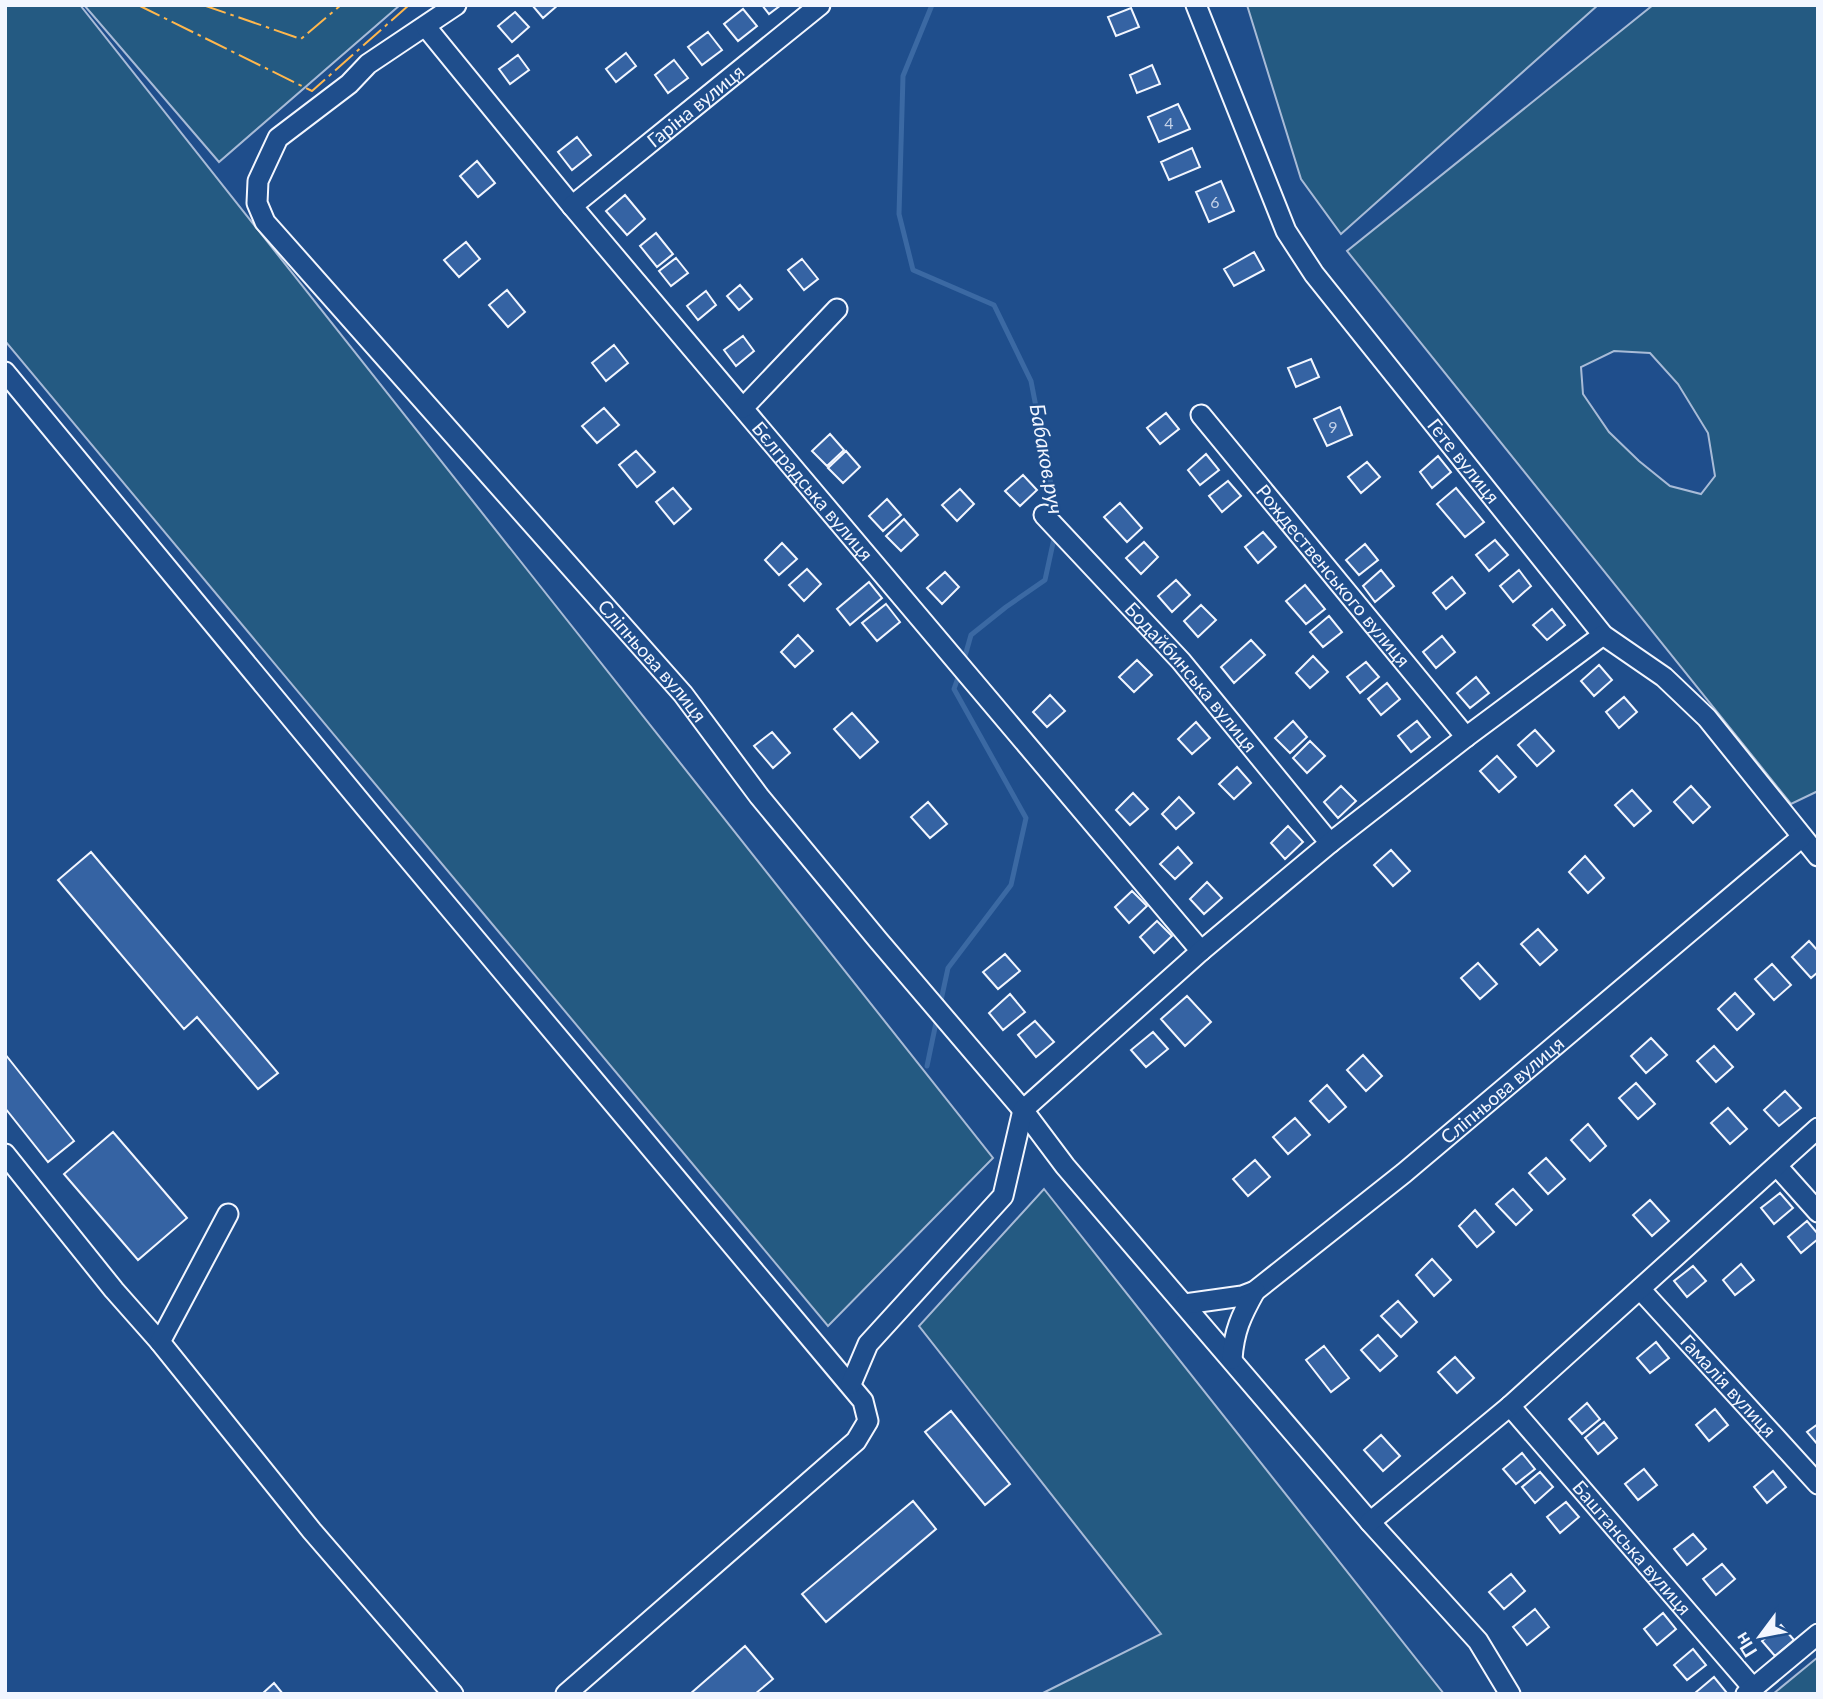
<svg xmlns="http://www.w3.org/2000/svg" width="1823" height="1699" viewBox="0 0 1823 1699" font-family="Lato,sans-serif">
<rect width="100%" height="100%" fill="#1f4e8c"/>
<!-- green -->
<path fill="#245a82" stroke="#a8bbd7" stroke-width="2" fill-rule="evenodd" d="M5,5H80L993,1158L828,1326L5,341Z
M84,5H400L219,162Z
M1247,5H1598L1341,234L1301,179Z
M1653,5H1818V791L1791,804L1347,251ZM1614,351L1650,353L1678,384L1708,433L1715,476L1701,494L1670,486L1639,461L1609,432L1583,394L1581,367Z
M1044,1189L1444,1694H1041L1161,1634L919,1326Z
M1818,1657V1694H1773Z"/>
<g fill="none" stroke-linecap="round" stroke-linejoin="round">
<!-- stream -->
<path stroke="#3b69a3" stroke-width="5" d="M932,5L903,76L899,214L913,270L994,305L1031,381L1058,521
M963,663L971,635L1006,607L1045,580L1055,534
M940,1005L948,968L1011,885L1026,818L954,689L960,672
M927,1066L937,1018"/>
</g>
<!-- building -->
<path fill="#3563a3" stroke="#f2f6ff" stroke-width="2" d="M532,5H558L543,18Z
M762,5H781L769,14Z
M1131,8L1139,27L1116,36L1108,17Z
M743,9L757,26L738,41L724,24Z
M515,12L529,27L512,42L498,26Z
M708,32L722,50L702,65L688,47Z
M626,53L636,66L616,82L606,69Z
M518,55L529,70L510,84L499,69Z
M674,60L688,78L668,93L655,75Z
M1152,65L1160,84L1137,93L1130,75Z
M1178,104L1190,129L1159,142L1148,117Z
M577,137L591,155L572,170L558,152Z
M1192,148L1200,167L1169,180L1161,162Z
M477,161L495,183L478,197L460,176Z
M1221,181L1234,211L1209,222L1196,192Z
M625,195L645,219L627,235L606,211Z
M656,233L673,254L657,267L640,246Z
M466,242L480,259L459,277L444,260Z
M1254,252L1264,270L1234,286L1224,269Z
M676,258L688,273L671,286L659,271Z
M802,259L818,279L804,290L788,270Z
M740,285L752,299L739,310L727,296Z
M507,290L525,312L508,327L489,305Z
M706,291L716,305L698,320L687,306Z
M743,336L754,351L736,366L724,350Z
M614,345L628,363L606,381L592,363Z
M1311,359L1319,377L1296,387L1288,368Z
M1340,407L1352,435L1327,446L1314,419Z
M604,408L619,425L597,443L582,426Z
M1166,413L1179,429L1160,444L1147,428Z
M830,434L844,450L827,466L812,451Z
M636,451L655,472L637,487L619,465Z
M846,451L860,467L843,483L828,468Z
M1206,454L1219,470L1200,485L1188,470Z
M1438,456L1451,472L1432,488L1420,472Z
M1367,462L1380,477L1361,493L1348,477Z
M1023,475L1037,490L1020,506L1005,491Z
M1228,481L1241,496L1222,512L1209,496Z
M673,488L691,509L674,524L656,502Z
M1456,488L1484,522L1465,537L1437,504Z
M960,489L974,504L957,521L942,505Z
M887,499L901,515L883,531L869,516Z
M1120,503L1142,528L1127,542L1104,517Z
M904,519L918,535L901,551L886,536Z
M1263,532L1276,547L1258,563L1245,547Z
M1495,540L1508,555L1489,571L1476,555Z
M1144,542L1158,557L1141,574L1126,558Z
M782,543L797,559L779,575L765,560Z
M1365,544L1378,560L1359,575L1346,560Z
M807,569L821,584L804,601L789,585Z
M1381,570L1394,586L1375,602L1363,586Z
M1519,570L1531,586L1513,602L1500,586Z
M945,572L959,587L942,604L927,588Z
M1452,577L1465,593L1446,609L1433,593Z
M1176,580L1190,595L1172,612L1158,596Z
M869,582L882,598L850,625L837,609Z
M1305,585L1325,609L1306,624L1286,601Z
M886,604L900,622L877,641L862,623Z
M1201,605L1216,620L1198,637L1184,621Z
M1552,609L1565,625L1547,640L1533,625Z
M1329,616L1342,632L1323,647L1310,632Z
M798,635L813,651L795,667L781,652Z
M1442,636L1455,652L1436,668L1423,652Z
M1251,640L1265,655L1234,683L1221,667Z
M1313,656L1328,672L1310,688L1296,673Z
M1137,660L1152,675L1134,692L1119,677Z
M1366,662L1379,677L1360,693L1347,677Z
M1599,665L1612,680L1594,696L1581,681Z
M1476,677L1489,693L1470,708L1457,693Z
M1387,683L1400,699L1381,715L1368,699Z
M1050,695L1065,711L1047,727L1033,712Z
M1624,697L1637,712L1619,728L1606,712Z
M852,713L878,742L860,758L834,729Z
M1293,721L1307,737L1290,753L1275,738Z
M1417,721L1430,737L1411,752L1398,736Z
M1196,722L1210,738L1192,754L1178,739Z
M1535,730L1554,751L1537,766L1518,745Z
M772,732L790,753L773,768L754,746Z
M1310,741L1325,756L1307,773L1293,758Z
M1497,756L1516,777L1499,792L1480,771Z
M1237,767L1251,783L1234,799L1219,784Z
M1341,786L1356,801L1338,818L1324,802Z
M1691,786L1710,807L1693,823L1674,802Z
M1632,790L1651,811L1634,826L1615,805Z
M1133,793L1148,809L1130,825L1116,810Z
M1179,797L1194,813L1176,829L1162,814Z
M928,802L947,824L930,838L911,817Z
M1288,826L1303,842L1285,859L1271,843Z
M1178,847L1192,863L1175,879L1160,864Z
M1391,850L1410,871L1393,886L1374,865Z
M91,852L278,1073L258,1089L197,1017L184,1029L58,880Z
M1585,856L1604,878L1588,893L1569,872Z
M1207,882L1222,898L1204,914L1190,899Z
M1132,891L1147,906L1129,923L1115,907Z
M1157,921L1172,936L1154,953L1140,937Z
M1538,929L1557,950L1540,965L1521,944Z
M1809,941L1818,951V972L1811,978L1792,957Z
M1005,954L1020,971L998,989L983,972Z
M1478,963L1497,984L1480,999L1461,978Z
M1772,964L1791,985L1774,1000L1755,979Z
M1735,993L1754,1014L1737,1030L1718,1009Z
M1010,994L1025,1012L1003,1030L989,1013Z
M1187,996L1211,1022L1185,1046L1161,1019Z
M1035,1021L1054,1042L1036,1057L1018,1035Z
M1153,1032L1168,1049L1146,1067L1131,1050Z
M1651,1038L1667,1055L1646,1073L1631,1056Z
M1714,1046L1733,1067L1716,1082L1697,1061Z
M5,1054L74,1141L48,1162L5,1108Z
M1363,1055L1382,1076L1366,1091L1347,1070Z
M1636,1083L1655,1104L1638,1119L1619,1098Z
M1327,1085L1346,1107L1329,1122L1310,1101Z
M1785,1091L1801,1108L1779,1126L1764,1110Z
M1728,1108L1747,1129L1730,1144L1711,1123Z
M1295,1118L1310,1135L1288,1154L1273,1137Z
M1588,1124L1606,1146L1590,1161L1571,1140Z
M113,1132L187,1218L138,1260L64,1174Z
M1546,1158L1565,1179L1548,1194L1529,1173Z
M1255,1160L1270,1177L1248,1196L1233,1179Z
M1513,1189L1532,1210L1516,1225L1496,1204Z
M1780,1193L1793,1208L1774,1224L1761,1208Z
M1650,1200L1669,1221L1652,1236L1633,1215Z
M1475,1210L1494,1232L1477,1247L1459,1226Z
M1807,1221L1818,1234V1239L1801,1253L1788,1237Z
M1432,1259L1451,1280L1434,1296L1416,1275Z
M1741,1264L1754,1280L1735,1295L1723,1280Z
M1693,1266L1706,1281L1687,1297L1674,1281Z
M1398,1301L1417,1322L1401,1337L1381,1316Z
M1378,1335L1397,1356L1380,1371L1361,1350Z
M1656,1342L1669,1358L1650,1373L1637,1358Z
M1324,1346L1349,1378L1331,1392L1306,1360Z
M1455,1357L1474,1378L1457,1393L1438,1372Z
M1587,1403L1600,1419L1582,1434L1569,1419Z
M1715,1409L1728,1425L1709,1441L1696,1425Z
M951,1411L1010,1484L985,1505L925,1432Z
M1604,1422L1617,1438L1598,1454L1585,1438Z
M1818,1424V1445L1807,1432Z
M1381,1435L1400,1456L1383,1471L1364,1450Z
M1522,1453L1535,1469L1516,1484L1503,1469Z
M1644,1469L1657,1485L1638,1500L1625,1484Z
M1773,1471L1786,1487L1767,1503L1754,1487Z
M1540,1472L1553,1487L1535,1503L1522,1487Z
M913,1501L936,1529L826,1622L802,1594Z
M1566,1502L1579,1517L1560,1533L1547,1517Z
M1693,1534L1706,1549L1687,1565L1674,1549Z
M1722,1564L1735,1579L1716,1595L1703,1579Z
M1511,1574L1525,1591L1504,1609L1489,1592Z
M1535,1609L1549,1627L1527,1645L1513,1627Z
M1663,1613L1676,1629L1657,1645L1644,1629Z
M1781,1625L1794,1640L1775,1656L1762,1641Z
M745,1646L773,1679L755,1694H690Z
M1693,1649L1706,1665L1687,1680L1674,1665Z
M1714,1677L1727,1693L1696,1694L1695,1693Z
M274,1683L283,1694H262Z"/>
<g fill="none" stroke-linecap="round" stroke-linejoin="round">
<defs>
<g id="minor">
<path id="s1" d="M456,5L368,64L349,84L278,138L258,181L257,203L265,222L683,694L759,796L878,940L1023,1110L1065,1166L1370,1522L1478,1641L1510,1694"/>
<path id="s2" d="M1196,5L1286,231L1314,274L1603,635L1664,677L1707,718L1818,856"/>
<path id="s3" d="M426,27L572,206L1201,951"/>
<path id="s4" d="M572,206L820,5"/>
<path d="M5,372L369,812L863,1401L868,1421L856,1441L566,1694"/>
<path d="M743,408L837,309"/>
<path id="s5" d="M1201,415L1466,737"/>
<path id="s6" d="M1044,515L1181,661L1330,843"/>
<path d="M5,1154L114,1290L160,1342"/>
<path d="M1777,1166L1818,1212"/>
<path d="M228,1214L160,1342L312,1531L453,1694"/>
<path id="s7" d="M1640,1289L1818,1484"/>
<path id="s8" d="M1185,1304L1242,1296L1255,1291L1404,1173L1802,837"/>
<path d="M1232,1359C1234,1331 1241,1316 1255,1291"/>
<path d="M851,1384L868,1344L1003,1196L1023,1110L1201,951L1330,843L1466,737L1603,635"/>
<path id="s9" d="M1510,1406L1753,1688"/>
<path d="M1370,1522L1510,1406L1818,1128"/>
<path d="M1746,1694L1818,1634"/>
</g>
</defs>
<!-- minor casing -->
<use href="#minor" stroke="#f2f6ff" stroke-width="23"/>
<!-- minor -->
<use href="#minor" stroke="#1f4e8c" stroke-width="19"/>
<!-- power -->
<path stroke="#ffb74d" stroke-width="2" stroke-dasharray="24 5 3.5 5" stroke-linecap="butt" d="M138,5L312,91L409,5
M203,5L301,39L341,5"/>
</g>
<g text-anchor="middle" stroke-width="5" stroke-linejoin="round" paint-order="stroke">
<!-- number labels -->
<g font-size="16" fill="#c3d1e8">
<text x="1169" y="129">4</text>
<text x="1215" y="208">6</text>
<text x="1333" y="433">9</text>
</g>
<!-- street labels -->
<g font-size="19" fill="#f2f6ff" stroke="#1f4e8c">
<text dy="7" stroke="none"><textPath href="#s4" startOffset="159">Гаріна вулиця</textPath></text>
<text dy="7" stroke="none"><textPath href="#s2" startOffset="534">Гете вулиця</textPath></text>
<text dy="7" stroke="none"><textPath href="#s3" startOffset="604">Бєлградська вулиця</textPath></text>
<text dy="7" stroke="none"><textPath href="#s5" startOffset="208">Рождественського вулиця</textPath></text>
<text dy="7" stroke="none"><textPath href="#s1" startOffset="898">Сліпньова вулиця</textPath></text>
<text dy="7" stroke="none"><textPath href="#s6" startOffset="219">Бодайбинська вулиця</textPath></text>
<text dy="7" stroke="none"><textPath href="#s8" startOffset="390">Сліпньова вулиця</textPath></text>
<text dy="7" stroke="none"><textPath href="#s7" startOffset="131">Гамалія вулиця</textPath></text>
<text dy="7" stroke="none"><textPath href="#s9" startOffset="187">Баштанська вулиця</textPath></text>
</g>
<!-- water labels -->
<g font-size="21" font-style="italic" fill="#f2f6ff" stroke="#1f4e8c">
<text transform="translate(1046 459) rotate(80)" y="7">Бабаков.руч</text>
</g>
</g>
<!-- border -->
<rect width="1823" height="1699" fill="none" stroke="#f2f6ff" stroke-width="14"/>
<!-- north arrow -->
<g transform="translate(1760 1636) rotate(238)" stroke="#1f4e8c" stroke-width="5" paint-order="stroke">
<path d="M0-5L12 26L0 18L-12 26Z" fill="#f2f6ff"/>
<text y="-10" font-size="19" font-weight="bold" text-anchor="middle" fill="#f2f6ff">Пн</text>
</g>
</svg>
